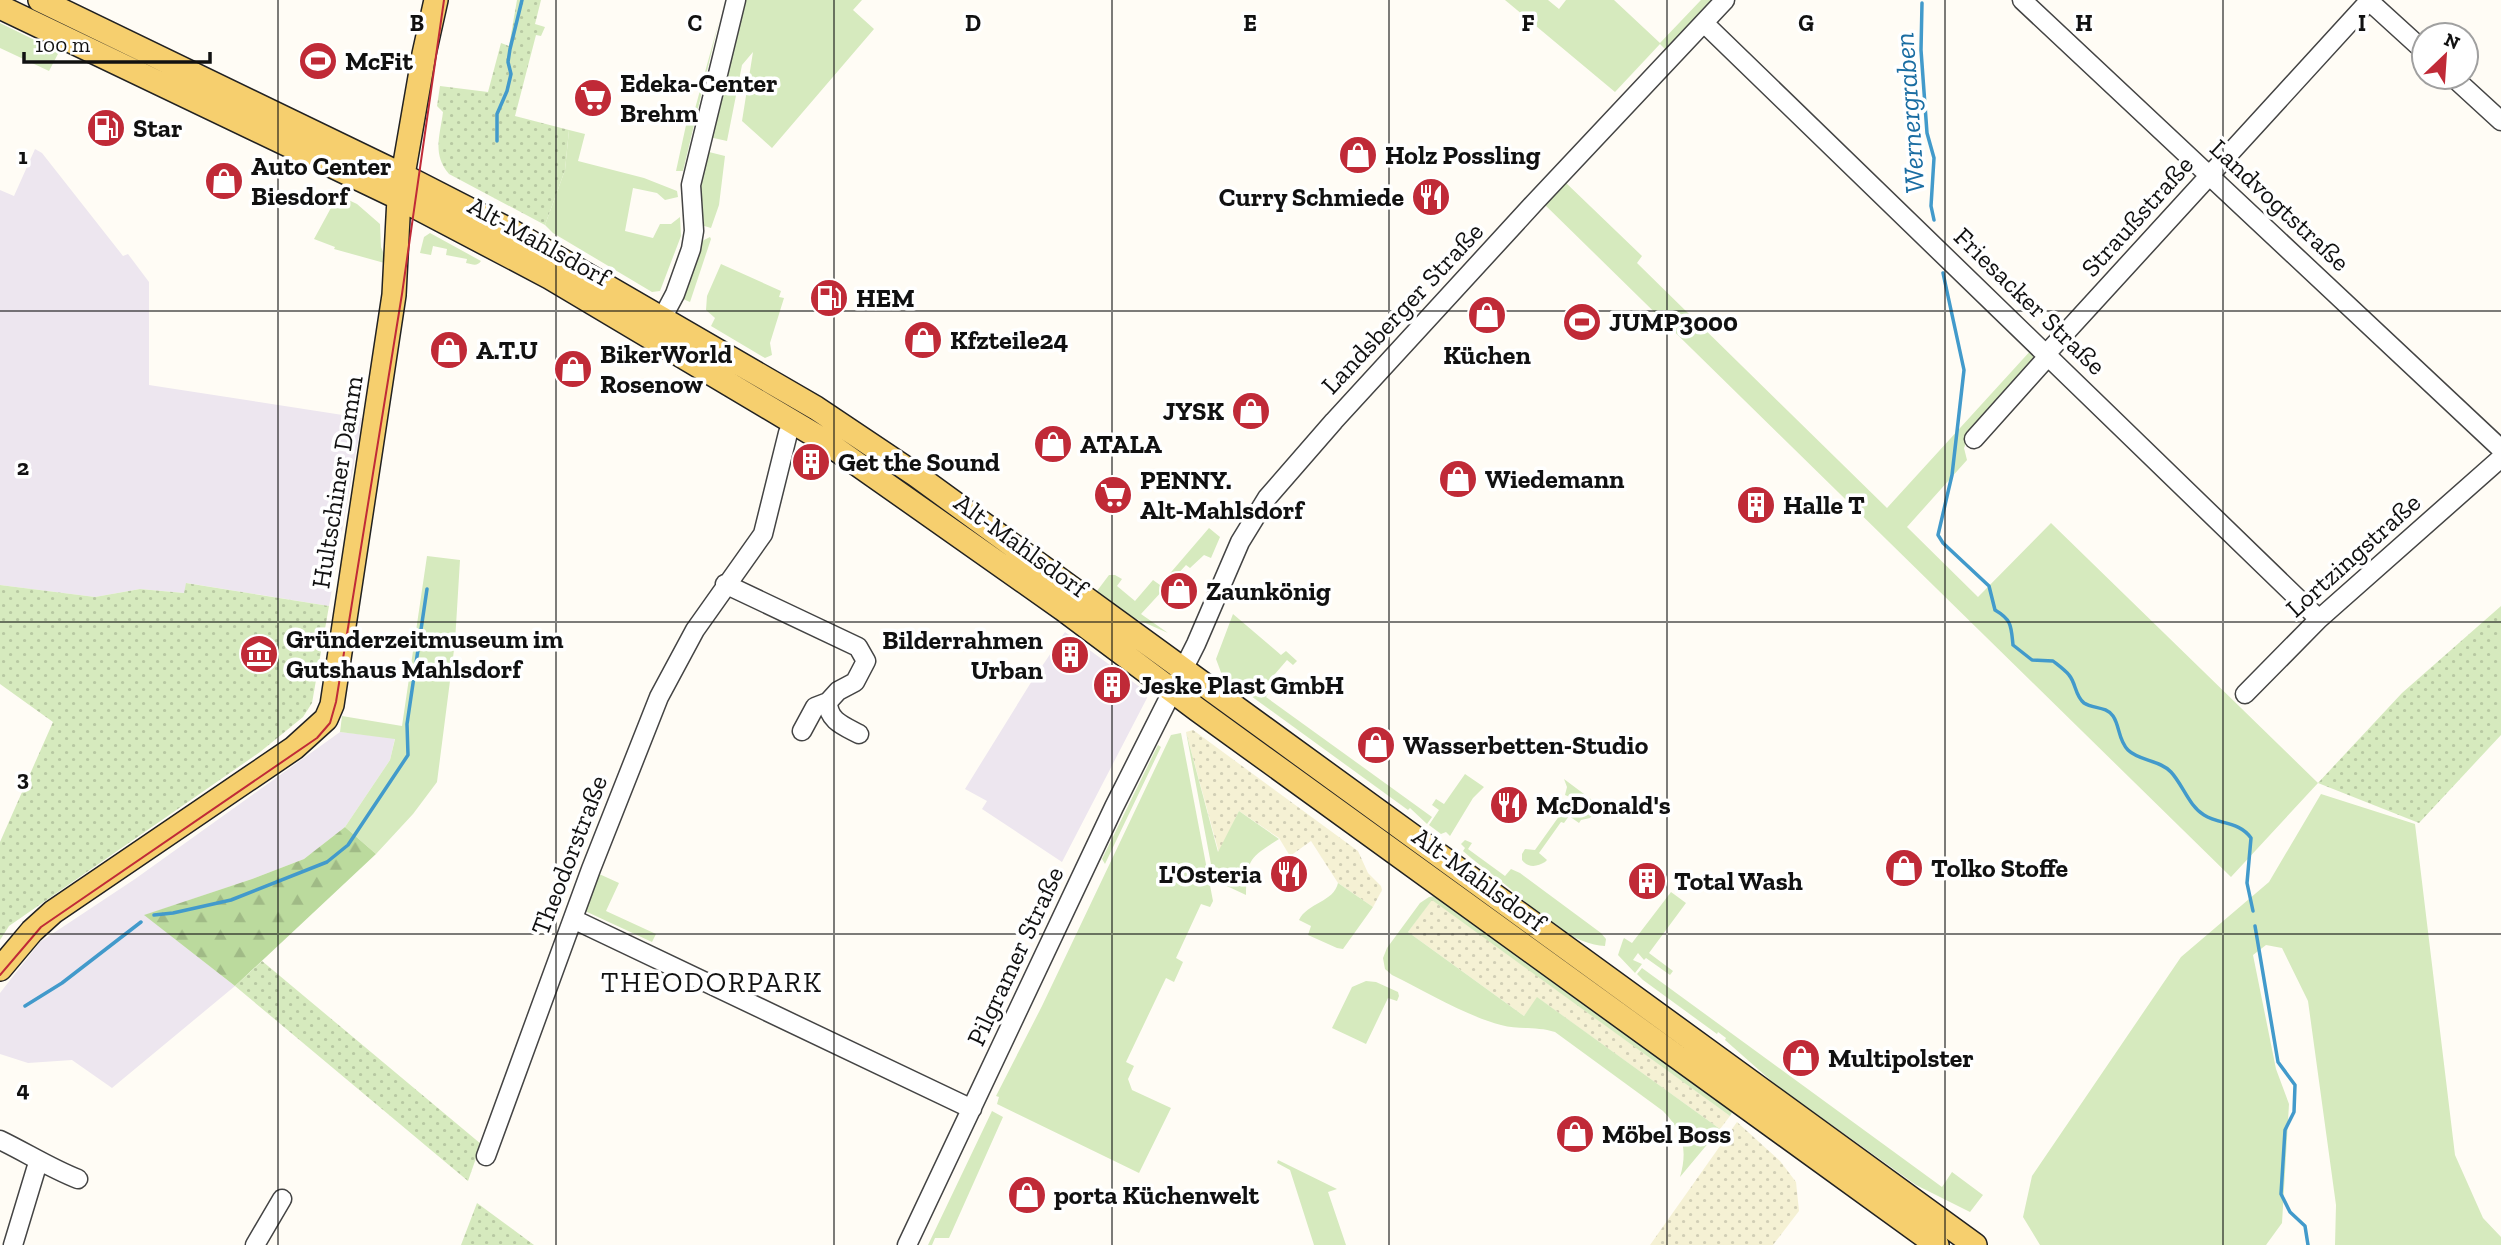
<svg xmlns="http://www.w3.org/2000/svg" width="2501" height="1245" viewBox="0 0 2501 1245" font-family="'Zilla Slab',serif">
<defs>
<pattern id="farmland-dots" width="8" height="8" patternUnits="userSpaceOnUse" patternTransform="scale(1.75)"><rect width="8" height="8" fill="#f5f1d4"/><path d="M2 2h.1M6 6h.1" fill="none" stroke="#d1ceb5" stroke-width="1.8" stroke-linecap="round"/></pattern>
<pattern id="forest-firs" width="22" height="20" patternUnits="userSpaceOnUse" patternTransform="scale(1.75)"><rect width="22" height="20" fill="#bbda9d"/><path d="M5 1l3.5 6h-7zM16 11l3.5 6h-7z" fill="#a0ba86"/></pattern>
<pattern id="park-dots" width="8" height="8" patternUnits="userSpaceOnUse" patternTransform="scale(1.75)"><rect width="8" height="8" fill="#d6eabe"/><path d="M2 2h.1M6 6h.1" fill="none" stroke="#b7c8a2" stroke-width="1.8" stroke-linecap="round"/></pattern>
</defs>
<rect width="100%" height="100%" fill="#fffcf5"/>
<!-- industrial -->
<path fill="#ede6ef" d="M35,149L42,153L123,256L128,254L149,282V385L362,418L329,606L187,583L185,593L140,589L95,597L0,585V190L14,196Z
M1065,632L1148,693L1147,698L1062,862L982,809L987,801L965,789L1030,684Z
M340,732L395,738L390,760L345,827L304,859L252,879L145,915L235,986L112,1088L72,1060L28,1063L0,1054V993L40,942L135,879Z"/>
<!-- farmland -->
<path fill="url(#farmland-dots)" d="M1193,730L1358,851L1368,873L1381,886L1382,890L1373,907L1338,883L1311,841L1290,856L1279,838L1239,811L1219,853L1186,732Z
M1432,899L1730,1116L1720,1129L1538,998L1524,1016L1408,932Z
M1737,1122L1780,1161L1796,1182L1799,1211L1773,1245H1650Z"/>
<!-- grass -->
<path fill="#d6eabe" d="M743,0H862L853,10L874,29L772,148L742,121L753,52L742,65L727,141L709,137Z
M1505,0H1548L1559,9L1566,0H1614L1660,43L1701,0H1713L1665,49L1660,44L1615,92Z
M719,21L683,171H676L688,116H693Z
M0,23L59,52L49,71L0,48Z
M569,130L585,134L578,161L644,178L677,191L678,197L665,200L657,193L633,188L625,231L653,238L660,224H671L680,217L681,236L660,291L652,292L553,233L545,225L565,170Z
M705,151L725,156L719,205L711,228L701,225L695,196Z
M1564,181L1642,256L1637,263L1887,508L2033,348L2038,357L1968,438L1964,448L1967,460L1907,527L1978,597L2051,523L2318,783L2231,877L1543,203Z
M338,195L357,204L380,224L381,247L388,264L334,249L335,247L314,239Z
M430,233L481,261C477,267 472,264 466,263L467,259L446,255L447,249L433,246L431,255L420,253L424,237Z
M710,237L711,239L690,302L683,299L702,241Z
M721,264L781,291L779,297L784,298L770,343L772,355L765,358L711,326L715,318L706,310L707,296Z
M1209,528L1220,537L1211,558L1204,555L1190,568L1186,565L1141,614L1168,633L1134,618L1097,591L1109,575H1115L1122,579L1117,586L1135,601L1153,580L1160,585Z
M427,556L460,560L455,642L437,782L413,814L376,854L345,827L390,760L395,739L340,732L342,716L402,726Z
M1233,614L1281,655L1286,651L1297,661L1293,665L1287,660L1262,689L1268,694L1266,697L1432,817L1427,824L1410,808L1408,810L1222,675L1216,659Z
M1186,732L1218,852L1239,811L1279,839C1249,858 1247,859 1246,895L1214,880Z
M1181,733L1213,901L1210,907L1201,904L1176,958L1183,962L1174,982L1166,978L1126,1062L1134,1066L1128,1079L1132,1090L1171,1108L1139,1173L997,1104L999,1097L996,1096L1042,1006L1171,735Z
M1158,745L1161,747L1105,864L1102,859Z
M1465,774L1484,787L1473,798L1450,836L1446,832L1441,834L1429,825L1439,810L1432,805L1436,799L1444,804Z
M1564,779L1600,806L1590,818L1581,820L1579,823L1569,816L1564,823L1561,822L1539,853L1547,860L1545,862C1537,867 1528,868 1522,860V854L1525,849L1535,850L1572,798L1565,795L1567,787Z
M2321,794L2415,824L2455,1155L2483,1218L2501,1237V1245H2335L2336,1205L2308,1001L2282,948L2266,945L2253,955L2276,1069L2289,1104L2282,1223L2266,1245H2040L2023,1217L2032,1176L2181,957L2269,882Z
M1465,840L1472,843L1468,849L1505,876L1511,869L1520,873L1601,933L1606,939L1605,946C1565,944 1527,901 1497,878C1486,869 1474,861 1463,851L1465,848L1461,844Z
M597,873L619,883L606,911L656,934L652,942L585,911Z
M1338,883L1373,907L1343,949L1337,948L1308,935L1311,926L1299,920C1307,903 1334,902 1338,883Z
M1671,892L1686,903L1649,953L1673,971L1670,975L1646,958L1644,960L1638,953L1633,960L1642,964L1635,973L1618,955L1623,940L1624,938L1632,943Z
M1440,895L1735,1107L1730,1116L1432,900L1408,932L1524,1016L1537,997L1720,1129L1680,1177C1688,1150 1683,1131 1663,1111L1555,1032C1537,1026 1519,1030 1501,1025C1466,1016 1425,991 1392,975L1385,969L1383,958L1387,948L1420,903L1429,897Z
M1642,968L1942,1187L1952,1172L1983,1195L1970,1212L1916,1185L1776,1085L1725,1040L1726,1038L1718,1032L1717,1034L1643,980L1637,974Z
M1366,981L1376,982L1398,992L1399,996L1397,1001L1388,998L1366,1044L1332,1028L1352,987Z
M992,1111L1003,1117L949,1238H935L932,1245H928Z
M1278,1160L1337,1189L1328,1192L1346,1245H1314L1290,1170L1277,1163Z"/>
<!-- forest -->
<path fill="url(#forest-firs)" d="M345,827L376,854L235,986L144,915L252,879L304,859Z"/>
<!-- park -->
<path fill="url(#park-dots)" d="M517,0H541L535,24L545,27L541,36L536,35L515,116L569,130L565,170L545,225L449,174C432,154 440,136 443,112L437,106L440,86L488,92L501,43L509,46Z
M186,583L329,606L312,703L303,717L260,752L9,926L0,940V842L53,722L0,684V585L95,597L140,589L184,593Z
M2501,606V735L2419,823L2318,783L2402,693Z
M262,961L481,1144L468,1181L235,986Z
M477,1203L534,1245H461Z"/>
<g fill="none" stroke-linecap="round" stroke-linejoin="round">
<!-- stream -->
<path stroke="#429acb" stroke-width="3.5" d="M1922,3L1921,50L1927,133L1934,158L1931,206L1934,220
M497,141V114L507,91L511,74L508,62L510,49L522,0
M1943,273L1964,370L1952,475L1938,535L1943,543L1989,586L1995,610C2012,620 2011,626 2013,645L2032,660L2053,661C2058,665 2065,670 2069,675C2076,683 2075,696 2084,703C2093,709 2106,706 2113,716C2120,726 2118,740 2128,750C2139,761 2160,760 2171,772C2183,785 2189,806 2204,815C2220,825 2239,821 2251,838L2247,883L2253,911
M154,915L173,913L231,900L327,862L348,845L408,755L407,724L427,589
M2255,926L2278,1062L2295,1085L2294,1112L2285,1130L2281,1194L2290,1212L2305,1226L2308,1245
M25,1006L62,983L141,922"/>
<defs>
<path id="minor" d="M2022,0L2501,449
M2368,0L2424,51
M1704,23L2319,619
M2453,77L2501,121
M657,328L675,294L691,249L694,231L691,185L736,0
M1974,439L2043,362L2047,353L2370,0
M725,584L858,647L866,661L855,682L838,691L828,702C828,721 844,726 859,734
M2245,694L2319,619L2501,458
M802,731L815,707L828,702
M573,919L972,1109
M0,1140C27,1153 50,1168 78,1179
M486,1156L591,869L659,697L695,630L763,534L788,433L794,422
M13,1245L36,1169L41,1163
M255,1245L282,1199
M907,1245L1114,807L1196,644L1240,542L1267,498L1334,421L1536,201L1725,0"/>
<path id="major" d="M40,0L402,175L511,231L816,408L916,475L1975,1245
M0,7L399,198L551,278L823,440L1063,609L1198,710L1937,1245
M0,969L32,931L53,912L294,748L326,719L332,705L394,295L399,198L424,54L436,0"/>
</defs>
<!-- minor casing -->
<use href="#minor" stroke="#444" stroke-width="21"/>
<!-- major casing -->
<use href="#major" stroke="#222" stroke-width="26"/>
<!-- minor -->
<use href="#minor" stroke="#fff" stroke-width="18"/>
<!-- major -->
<use href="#major" stroke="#f6cf6e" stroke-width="23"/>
<!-- tram -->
<path stroke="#c02a37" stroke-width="2" d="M0,975L41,927L317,738L330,723L336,702L402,294L444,0"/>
</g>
<!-- grid -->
<path fill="none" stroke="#111" stroke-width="2" stroke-opacity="0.55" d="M278,0V1245M556,0V1245M834,0V1245M1112,0V1245M1389,0V1245M1667,0V1245M1945,0V1245M2223,0V1245M0,311H2501M0,622H2501M0,934H2501"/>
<!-- icons -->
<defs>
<symbol id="stadium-disc" viewBox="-11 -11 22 22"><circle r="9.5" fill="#c02a37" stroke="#fff"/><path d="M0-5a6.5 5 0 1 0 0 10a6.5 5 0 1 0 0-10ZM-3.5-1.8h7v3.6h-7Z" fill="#fff"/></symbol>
<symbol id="supermarket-disc" viewBox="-11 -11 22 22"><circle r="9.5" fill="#c02a37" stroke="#fff"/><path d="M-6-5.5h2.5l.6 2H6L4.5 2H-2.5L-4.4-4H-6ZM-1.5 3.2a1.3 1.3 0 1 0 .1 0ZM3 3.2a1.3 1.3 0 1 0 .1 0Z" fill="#fff"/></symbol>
<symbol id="fuel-disc" viewBox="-11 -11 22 22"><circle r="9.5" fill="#c02a37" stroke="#fff"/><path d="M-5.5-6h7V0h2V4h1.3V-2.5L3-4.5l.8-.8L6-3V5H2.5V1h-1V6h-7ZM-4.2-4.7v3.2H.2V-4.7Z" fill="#fff"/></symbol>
<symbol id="shop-disc" viewBox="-11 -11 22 22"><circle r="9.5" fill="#c02a37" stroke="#fff"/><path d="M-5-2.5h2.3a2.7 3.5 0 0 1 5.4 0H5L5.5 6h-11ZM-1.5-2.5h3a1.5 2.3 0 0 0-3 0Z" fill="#fff"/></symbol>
<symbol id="restaurant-disc" viewBox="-11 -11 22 22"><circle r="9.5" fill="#c02a37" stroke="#fff"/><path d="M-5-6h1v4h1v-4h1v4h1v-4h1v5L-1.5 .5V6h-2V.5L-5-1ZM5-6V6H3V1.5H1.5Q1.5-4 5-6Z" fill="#fff"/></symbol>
<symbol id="building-disc" viewBox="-11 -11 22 22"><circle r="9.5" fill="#c02a37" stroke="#fff"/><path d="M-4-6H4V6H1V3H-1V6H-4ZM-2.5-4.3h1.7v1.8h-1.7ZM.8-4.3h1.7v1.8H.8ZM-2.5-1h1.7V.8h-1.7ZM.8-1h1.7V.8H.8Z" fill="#fff"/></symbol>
<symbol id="museum-disc" viewBox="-11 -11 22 22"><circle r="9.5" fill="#c02a37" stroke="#fff"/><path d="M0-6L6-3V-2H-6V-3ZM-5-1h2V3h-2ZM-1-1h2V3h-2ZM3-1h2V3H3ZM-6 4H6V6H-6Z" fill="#fff"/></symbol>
</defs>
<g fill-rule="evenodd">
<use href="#stadium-disc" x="296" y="39" width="44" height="44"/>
<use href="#supermarket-disc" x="571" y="76" width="44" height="44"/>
<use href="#fuel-disc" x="84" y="106" width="44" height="44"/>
<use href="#shop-disc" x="1336" y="133" width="44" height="44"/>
<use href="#shop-disc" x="202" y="159" width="44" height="44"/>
<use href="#restaurant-disc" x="1409" y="175" width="44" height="44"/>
<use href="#fuel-disc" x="807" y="276" width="44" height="44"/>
<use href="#shop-disc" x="1465" y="293" width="44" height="44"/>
<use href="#stadium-disc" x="1560" y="300" width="44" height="44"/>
<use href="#shop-disc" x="901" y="318" width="44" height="44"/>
<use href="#shop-disc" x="427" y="328" width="44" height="44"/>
<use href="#shop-disc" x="551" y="347" width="44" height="44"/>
<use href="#shop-disc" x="1229" y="389" width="44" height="44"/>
<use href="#shop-disc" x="1031" y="422" width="44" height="44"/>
<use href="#building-disc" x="789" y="440" width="44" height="44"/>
<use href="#shop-disc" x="1436" y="457" width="44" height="44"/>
<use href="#supermarket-disc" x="1091" y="473" width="44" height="44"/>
<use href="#building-disc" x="1734" y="483" width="44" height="44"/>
<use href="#shop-disc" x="1157" y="569" width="44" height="44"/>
<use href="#museum-disc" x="237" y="632" width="44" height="44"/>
<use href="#building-disc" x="1048" y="633" width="44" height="44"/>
<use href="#building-disc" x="1090" y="663" width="44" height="44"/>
<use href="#shop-disc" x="1354" y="723" width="44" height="44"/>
<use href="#restaurant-disc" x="1487" y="783" width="44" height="44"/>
<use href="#shop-disc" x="1882" y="846" width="44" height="44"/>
<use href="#restaurant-disc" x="1267" y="852" width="44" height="44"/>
<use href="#building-disc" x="1625" y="859" width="44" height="44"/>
<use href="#shop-disc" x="1779" y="1036" width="44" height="44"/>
<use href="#shop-disc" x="1553" y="1112" width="44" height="44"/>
<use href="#shop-disc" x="1005" y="1173" width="44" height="44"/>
</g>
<g text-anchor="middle" stroke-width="7" stroke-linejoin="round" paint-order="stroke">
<!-- poi labels -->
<g font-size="26" font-weight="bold" fill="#111" stroke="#fff" text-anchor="start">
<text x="345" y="70">McFit</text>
<text x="620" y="92">Edeka-Center<tspan x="620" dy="30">Brehm</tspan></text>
<text x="133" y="137">Star</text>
<text x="1385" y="164">Holz Possling</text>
<text x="251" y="175">Auto Center<tspan x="251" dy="30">Biesdorf</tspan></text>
<text x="1404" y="206" text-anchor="end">Curry Schmiede</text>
<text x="856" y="307">HEM</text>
<text x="1609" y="331">JUMP3000</text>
<text x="950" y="349">Kfzteile24</text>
<text x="476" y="359">A.T.U</text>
<text x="600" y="363">BikerWorld<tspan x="600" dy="30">Rosenow</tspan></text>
<text x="1487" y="364" text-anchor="middle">Küchen</text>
<text x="1224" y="420" text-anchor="end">JYSK</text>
<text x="1080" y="453">ATALA</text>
<text x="838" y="471">Get the Sound</text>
<text x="1485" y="488">Wiedemann</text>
<text x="1140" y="489">PENNY.<tspan x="1140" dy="30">Alt-Mahlsdorf</tspan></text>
<text x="1783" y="514">Halle T</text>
<text x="1206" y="600">Zaunkönig</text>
<text x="286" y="648">Gründerzeitmuseum im<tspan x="286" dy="30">Gutshaus Mahlsdorf</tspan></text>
<text x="1043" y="649" text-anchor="end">Bilderrahmen<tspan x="1043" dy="30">Urban</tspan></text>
<text x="1139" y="694">Jeske Plast GmbH</text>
<text x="1403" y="754">Wasserbetten-Studio</text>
<text x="1536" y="814">McDonald's</text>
<text x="1931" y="877">Tolko Stoffe</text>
<text x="1262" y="883" text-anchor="end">L'Osteria</text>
<text x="1674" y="890">Total Wash</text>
<text x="1828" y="1067">Multipolster</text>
<text x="1602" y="1143">Möbel Boss</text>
<text x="1054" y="1204">porta Küchenwelt</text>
</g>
<!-- street labels -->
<g font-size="26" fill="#111" stroke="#fff">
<text transform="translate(2280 205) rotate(43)" y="9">Landvogtstraße</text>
<text transform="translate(2137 216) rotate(-48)" y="9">Straußstraße</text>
<text transform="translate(539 241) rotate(29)" y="9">Alt-Mahlsdorf</text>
<text transform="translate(2030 301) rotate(44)" y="9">Friesacker Straße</text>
<text transform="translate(1402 308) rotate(-47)" y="9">Landsberger Straße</text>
<text transform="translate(337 482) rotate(-81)" y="9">Hultschiner Damm</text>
<text transform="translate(1021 545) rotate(36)" y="9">Alt-Mahlsdorf</text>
<text transform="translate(2353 555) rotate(-42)" y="9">Lortzingstraße</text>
<text transform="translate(569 855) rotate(-69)" y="9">Theodorstraße</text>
<text transform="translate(1479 879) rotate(36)" y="9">Alt-Mahlsdorf</text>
<text transform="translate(1015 956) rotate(-65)" y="9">Pilgramer Straße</text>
</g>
<!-- water labels -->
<g font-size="28" font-style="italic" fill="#1a6da2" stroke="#fff">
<text transform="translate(1909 113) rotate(-94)" y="10">Wernergraben</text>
</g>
<!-- neighbourhood labels -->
<g font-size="28" letter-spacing="2" fill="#111" stroke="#fff">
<text x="712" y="992">THEODORPARK</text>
</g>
</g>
<g font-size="23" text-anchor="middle" font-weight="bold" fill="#111" stroke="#fff" stroke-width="7" stroke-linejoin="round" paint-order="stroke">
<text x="417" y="31">B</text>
<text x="695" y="31">C</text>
<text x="973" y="31">D</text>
<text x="1250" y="31">E</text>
<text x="1528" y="31">F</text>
<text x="1806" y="31">G</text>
<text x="2084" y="31">H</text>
<text x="2362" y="31">I</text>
<text x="23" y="164">1</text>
<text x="23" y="475">2</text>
<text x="23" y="786">3</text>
<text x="23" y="1097">4</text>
</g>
<!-- north arrow -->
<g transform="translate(2445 56) rotate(25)"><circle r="33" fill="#ffffff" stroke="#a0a0a0" stroke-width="2"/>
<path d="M0-5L12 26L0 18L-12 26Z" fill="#c02a37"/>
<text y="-10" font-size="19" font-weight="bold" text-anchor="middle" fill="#111111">N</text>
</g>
<!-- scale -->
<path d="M24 52v10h186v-10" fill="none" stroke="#111111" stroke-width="3.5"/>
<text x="35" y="52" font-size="21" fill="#111111" stroke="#ffffff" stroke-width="5" paint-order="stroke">100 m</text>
</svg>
